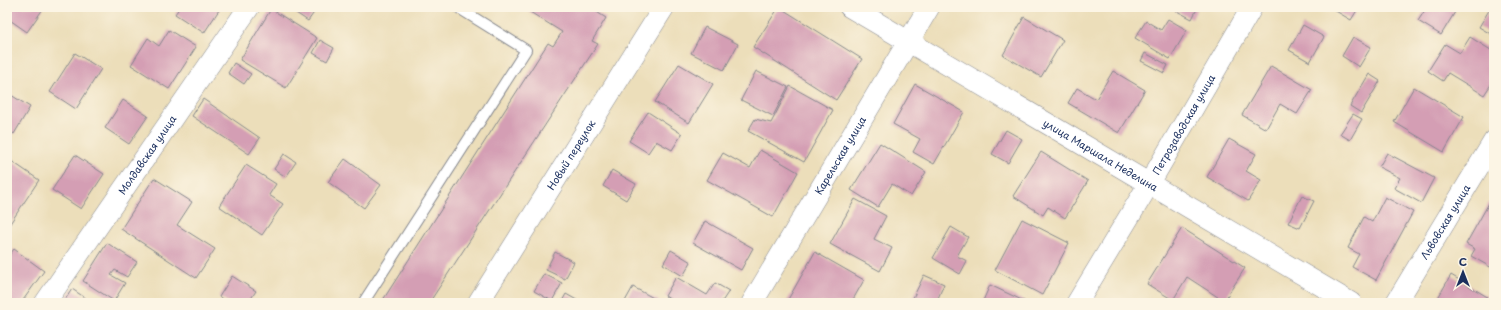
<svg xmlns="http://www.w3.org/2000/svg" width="1501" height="310" viewBox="0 0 1501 310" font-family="'Playpen Sans',sans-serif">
<rect width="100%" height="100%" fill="#fcf5e5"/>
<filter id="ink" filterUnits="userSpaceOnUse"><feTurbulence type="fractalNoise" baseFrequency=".025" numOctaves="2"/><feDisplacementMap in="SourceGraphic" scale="8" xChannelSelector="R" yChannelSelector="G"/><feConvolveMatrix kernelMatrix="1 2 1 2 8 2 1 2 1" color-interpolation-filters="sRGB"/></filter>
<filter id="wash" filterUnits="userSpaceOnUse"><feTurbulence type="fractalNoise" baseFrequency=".012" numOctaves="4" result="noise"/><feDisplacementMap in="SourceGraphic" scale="16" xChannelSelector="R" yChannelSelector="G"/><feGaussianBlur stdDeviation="0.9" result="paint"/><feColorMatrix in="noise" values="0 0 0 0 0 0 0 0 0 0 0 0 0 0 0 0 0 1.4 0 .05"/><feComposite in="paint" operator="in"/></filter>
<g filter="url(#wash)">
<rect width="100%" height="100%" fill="#ecdeba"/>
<g id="blocks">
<!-- building -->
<path fill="#d49eb4" d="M8,7H40L43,9L27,32L7,18V11L10,8Z
M180,7H221L204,33L175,14Z
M287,7H318L308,21Z
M522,7H589L606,18L592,41L598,44L429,303H381L548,43L553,46L562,32Z
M779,7L862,59L836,100L753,47Z
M1169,7H1198L1192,19Z
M1336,7H1359L1351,20L1334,10Z
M1427,7H1447L1455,12L1441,35L1418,21Z
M1491,7H1494V36L1479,27Z
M271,9L317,38L286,88L240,60Z
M1024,17L1063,40L1041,77L1003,55Z
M1168,19L1187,30L1170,59L1135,38L1146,21L1161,30Z
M1303,25L1324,37L1310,62L1289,50Z
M705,27L738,44L724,70L691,53Z
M169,30L196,47L169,89L131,65L148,38L159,46Z
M1353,37L1371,47L1359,67L1342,56Z
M1470,37L1494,52V80L1484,95L1448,73L1443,81L1428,71L1445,44L1460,53Z
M320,40L334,48L327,61L313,53Z
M75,53L101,69L76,109L50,92Z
M1145,53L1168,65L1164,73L1141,61Z
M234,63L251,74L244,84L228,73Z
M679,64L713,84L689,123L655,102Z
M1271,66L1312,90L1297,114L1280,104L1266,129L1242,115Z
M756,71L788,87L773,116L741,100Z
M1113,71L1145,90L1119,133L1068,103L1077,88L1096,99Z
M1369,74L1380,81L1361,113L1350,106Z
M915,84L964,112L934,164L913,152L920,139L893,124Z
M790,86L833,110L804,162L748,131L755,119L771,123Z
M1414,87L1464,117L1444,152L1394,122Z
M11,95L30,107L14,134L7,129V103Z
M203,99L260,138L249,154L192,116Z
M123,100L148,116L129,144L105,128Z
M648,112L682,134L672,150L656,141L648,153L629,141Z
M1353,114L1362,119L1350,140L1340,134Z
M1006,130L1022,139L1008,163L992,154Z
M1229,139L1256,154L1246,171L1261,180L1248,201L1207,177Z
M880,143L926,172L911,196L892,184L878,207L851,190Z
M760,150L798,172L773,217L707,180L723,153L750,168Z
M1041,152L1088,181L1065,218L1048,207L1043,215L1013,196Z
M1387,153L1434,178L1421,203L1394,188L1400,178L1379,167Z
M284,154L296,162L286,177L274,169Z
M75,155L104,174L81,209L52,190Z
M7,158L39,180L7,228Z
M345,159L381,185L364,208L328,182Z
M246,165L276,184L269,195L283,204L262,235L219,206Z
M612,170L636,184L626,200L603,186Z
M154,178L192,202L177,225L215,249L196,278L121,229Z
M1302,196L1314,201L1300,228L1288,223Z
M1385,197L1413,212L1376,280L1352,267L1359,254L1348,248L1364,217L1372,222Z
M855,199L886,216L874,239L892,248L880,271L830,244Z
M1489,203L1494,206V265L1492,268L1471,256L1475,249L1466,244Z
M1022,219L1069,243L1042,295L995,270Z
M705,221L753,248L741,270L693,243Z
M951,227L968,237L957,256L967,261L960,274L933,258Z
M1182,228L1245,268L1224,301L1187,277L1173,300L1147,284Z
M107,243L137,262L127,277L115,270L111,275L125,283L114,301L83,281Z
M14,249L44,271L21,303H7V258Z
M671,250L691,262L683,276L663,264Z
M555,252L574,262L565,279L546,270Z
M815,252L864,280L851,303H786Z
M544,274L562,283L552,301L534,291Z
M924,275L944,284L936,303H920L912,300Z
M1451,275L1494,301V303H1435Z
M232,276L256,291L248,303H230L219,297Z
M676,277L707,295L715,283L729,291L721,303H676L665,296Z
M990,285L1028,303H982Z
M633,287L659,301L658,303H624Z
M72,289L93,303H63Z
M566,294L582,303H561Z"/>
</g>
</g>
<g filter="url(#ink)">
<use href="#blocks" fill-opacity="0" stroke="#84868c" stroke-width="1"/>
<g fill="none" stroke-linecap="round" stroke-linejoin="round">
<defs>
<path id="lane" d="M363,303L526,50L457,7"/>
<g id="street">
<path id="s1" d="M850,7L1351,303"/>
<path id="s2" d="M45,303L249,7"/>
<path id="s3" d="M478,303L664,7"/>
<path id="s4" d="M752,303L929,7"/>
<path id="s5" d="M1077,303L1149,184L1252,7"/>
<path id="s6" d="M1396,303L1494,141"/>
</g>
</defs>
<!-- lane casing -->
<use href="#lane" stroke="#84868c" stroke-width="12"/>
<!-- street casing -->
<use href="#street" stroke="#84868c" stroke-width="22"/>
<!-- lane -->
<use href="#lane" stroke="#fff" stroke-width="10"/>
<!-- street -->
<use href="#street" stroke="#fff" stroke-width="21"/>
</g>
</g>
<g text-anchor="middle" stroke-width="3.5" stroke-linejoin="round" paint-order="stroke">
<!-- street labels -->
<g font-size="10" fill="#1b2f5e" stroke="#fcf5e5">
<text dy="4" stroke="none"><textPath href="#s5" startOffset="208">Петрозаводская улица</textPath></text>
<text dy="4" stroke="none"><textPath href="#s2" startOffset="180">Молдавская улица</textPath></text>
<text dy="4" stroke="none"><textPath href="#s3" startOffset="175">Новый переулок</textPath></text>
<text dy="4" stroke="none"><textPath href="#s4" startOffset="172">Карельская улица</textPath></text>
<text dy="4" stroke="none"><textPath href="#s1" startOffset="291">улица Маршала Неделина</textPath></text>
<text dy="4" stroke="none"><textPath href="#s6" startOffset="95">Львовская улица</textPath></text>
</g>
</g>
<!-- margin -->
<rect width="1501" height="310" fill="none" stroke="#fcf5e5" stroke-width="24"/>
<!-- north arrow -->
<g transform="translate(1463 272)" stroke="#fcf5e5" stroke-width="3" paint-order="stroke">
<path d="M0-3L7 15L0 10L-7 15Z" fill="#1b2f5e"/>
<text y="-6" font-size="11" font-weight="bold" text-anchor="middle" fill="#1b2f5e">С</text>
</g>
</svg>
